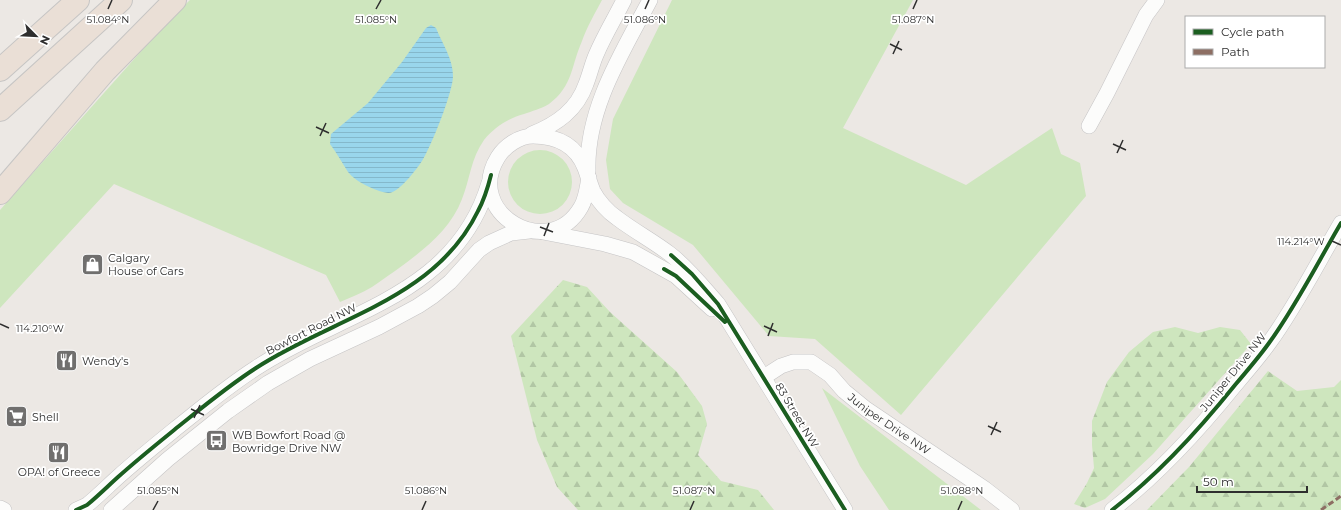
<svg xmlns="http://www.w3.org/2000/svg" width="1341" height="510" viewBox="0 0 1341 510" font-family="Montserrat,sans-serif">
<defs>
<pattern id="forest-firs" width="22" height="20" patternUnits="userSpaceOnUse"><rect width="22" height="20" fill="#cee6be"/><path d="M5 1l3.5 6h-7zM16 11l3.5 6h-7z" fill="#b1c6a4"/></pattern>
<pattern id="water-rules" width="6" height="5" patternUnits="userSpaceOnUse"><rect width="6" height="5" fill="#99d6ec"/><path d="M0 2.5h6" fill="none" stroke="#84b8cb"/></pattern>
</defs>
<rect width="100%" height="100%" fill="#ece8e4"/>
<!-- grass -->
<path fill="#cee6be" d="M190,0H602C595,13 587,27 582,41C571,66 573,86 549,104C541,109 532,111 524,114C507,119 495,127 484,140C471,158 470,179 462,199C450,231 421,252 395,271C387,276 380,282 372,287C362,293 351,297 340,302L326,275L114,184L0,308V210L167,22Z
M672,0H913L843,128L966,185L1052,128L1061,154L1080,163L1086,196L901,415L815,339L769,336L693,245L623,203L610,189L606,160L613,119Z
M508 182a32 32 0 1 1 64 0a32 32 0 1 1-64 0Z
M822,388L981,510H889L860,466Z"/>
<!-- forest -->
<path fill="url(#forest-firs)" d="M563,280L587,287L610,312L677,372L702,406L707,424L698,455L721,481L758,490L774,510H578L557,487L537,440L511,336Z
M1175,327L1198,333L1220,327L1240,330L1251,344L1153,454L1105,499L1085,508L1074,504L1087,483L1094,468L1092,445V421L1107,382L1129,352L1153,332Z
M1268,371L1297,391L1334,387L1341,380V510H1147L1189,467Z"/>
<!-- water -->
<path fill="url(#water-rules)" d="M431,25L436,28C442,43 453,59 453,76C453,92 431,147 422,161C416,170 398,194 388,193C375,191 356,182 348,172C342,163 337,153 330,144L331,134L368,103L402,62L426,28Z"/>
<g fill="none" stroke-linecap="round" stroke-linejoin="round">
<defs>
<g id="minor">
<path d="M1089,126L1107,93L1146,15L1157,0"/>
<path d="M532,134C557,124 577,110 586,84C590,74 592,64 596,55C604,36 615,18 624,0"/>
<path d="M588,171C586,109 622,53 650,0"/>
<path d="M589,178C587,188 586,199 581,207C549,263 463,213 498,157C505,146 519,136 533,136C557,136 576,145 585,168C588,176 590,184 593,191C598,201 608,212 617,218C634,231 653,241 670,254C688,268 703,287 718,304L845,510"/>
<path d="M543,232L605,244L633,252L676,276L712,309"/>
<path id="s1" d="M764,377L781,366L793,362H811L830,375L844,391L866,409L985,489L1012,510"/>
<path d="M0,508L4,510"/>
<path d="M76,510L87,505C98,496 108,486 118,477C138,459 158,443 179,426C204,406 228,386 256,368C342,311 455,297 489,183"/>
<path d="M111,510L168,459L228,411L268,383L310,359L379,327L418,306L433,296L450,282L479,250L489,243L511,233L529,231"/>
<path d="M1112,510C1159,474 1198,431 1235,385C1247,371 1259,357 1269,343C1296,306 1318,262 1341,223"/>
</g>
<path id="highway" d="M0,70L78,0
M0,110L121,0
M0,193L105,71L175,0"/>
</defs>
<!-- minor casing -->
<use href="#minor" stroke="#c5c4c5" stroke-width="16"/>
<!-- highway casing -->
<use href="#highway" stroke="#c6c5c4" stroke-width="24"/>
<!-- minor -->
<use href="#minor" stroke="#fcfcfb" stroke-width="15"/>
<!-- highway -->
<use href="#highway" stroke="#eadfd6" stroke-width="22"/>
<!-- quiet -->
<path stroke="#8d6e63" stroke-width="3" stroke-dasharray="6 3" stroke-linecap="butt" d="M1321,510L1341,496"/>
<defs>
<path id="cycleway" d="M671,255L692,274L718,304L845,510
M664,269L676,276L725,322
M76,510L87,505C98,496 108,486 118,477C138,459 158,443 179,426C204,406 228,386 256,368C332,318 435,300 478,211C484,200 488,187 491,175
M1112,510C1159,474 1198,431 1235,385C1247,371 1259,357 1269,343C1296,306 1318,262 1341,223"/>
</defs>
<!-- cycleway casing -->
<use href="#cycleway" stroke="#fff" stroke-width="6"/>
<!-- cycleway -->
<use href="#cycleway" stroke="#1b5e20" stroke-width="4"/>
</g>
<!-- ticks -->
<path fill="none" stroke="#2e2e2e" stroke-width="1.5" d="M108,9L112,0M376,9L381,0M645,9L649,0M913,9L917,0M890,44L902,50M893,54L899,41M316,127L329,133M320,136L326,123M1113,144L1126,150M1117,153L1123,140M540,227L553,232M544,236L549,223M1332,241L1341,245M0,324L9,328M764,326L777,332M768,336L773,323M191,409L204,415M194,418L200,405M988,426L1001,432M991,435L997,422M153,510L158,501M422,510L426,501M690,510L694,501M958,510L962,501"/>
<!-- icons -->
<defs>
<symbol id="shop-square" viewBox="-11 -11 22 22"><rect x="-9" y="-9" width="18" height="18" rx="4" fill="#706f6e" stroke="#fff"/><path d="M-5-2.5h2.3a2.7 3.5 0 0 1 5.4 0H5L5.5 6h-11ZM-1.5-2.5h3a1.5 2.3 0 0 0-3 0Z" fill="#fff"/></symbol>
<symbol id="restaurant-square" viewBox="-11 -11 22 22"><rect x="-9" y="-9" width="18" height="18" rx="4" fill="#706f6e" stroke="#fff"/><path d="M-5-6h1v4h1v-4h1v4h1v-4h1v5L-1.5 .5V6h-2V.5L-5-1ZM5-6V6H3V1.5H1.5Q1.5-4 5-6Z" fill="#fff"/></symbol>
<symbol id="supermarket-square" viewBox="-11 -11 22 22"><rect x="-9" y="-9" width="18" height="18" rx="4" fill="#706f6e" stroke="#fff"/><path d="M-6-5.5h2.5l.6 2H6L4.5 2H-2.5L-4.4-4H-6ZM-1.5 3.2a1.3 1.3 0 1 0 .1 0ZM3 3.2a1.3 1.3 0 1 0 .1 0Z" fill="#fff"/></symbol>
<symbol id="bus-square" viewBox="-11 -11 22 22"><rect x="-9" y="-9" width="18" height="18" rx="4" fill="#706f6e" stroke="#fff"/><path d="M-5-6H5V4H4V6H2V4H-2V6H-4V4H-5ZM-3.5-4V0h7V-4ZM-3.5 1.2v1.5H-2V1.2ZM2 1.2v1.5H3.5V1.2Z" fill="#fff"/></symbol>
</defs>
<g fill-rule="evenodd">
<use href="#shop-square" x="80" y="252" width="25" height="25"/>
<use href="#restaurant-square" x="54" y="348" width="25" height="25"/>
<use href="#supermarket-square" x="4" y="404" width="25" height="25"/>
<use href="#bus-square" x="204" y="428" width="25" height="25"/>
<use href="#restaurant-square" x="46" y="440" width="25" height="25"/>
</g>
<g text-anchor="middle" stroke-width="3.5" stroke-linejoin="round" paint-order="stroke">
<!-- poi labels -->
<g font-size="11" fill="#2e2e2e" stroke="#fff" text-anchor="start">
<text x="108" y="262">Calgary<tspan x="108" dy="13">House of Cars</tspan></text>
<text x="82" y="365">Wendy's</text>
<text x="32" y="421">Shell</text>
<text x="232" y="439">WB Bowfort Road @<tspan x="232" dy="13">Bowridge Drive NW</tspan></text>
<text x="59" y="476" text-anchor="middle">OPA! of Greece</text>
</g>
<!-- street labels -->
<g font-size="11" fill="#2e2e2e" stroke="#fff">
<text transform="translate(311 329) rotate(-27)" y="4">Bowfort Road NW</text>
<text transform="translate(1233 372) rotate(-51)" y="4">Juniper Drive NW</text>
<text transform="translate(797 415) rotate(59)" y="4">83 Street NW</text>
<text dy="4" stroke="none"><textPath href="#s1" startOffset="151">Juniper Drive NW</textPath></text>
</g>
</g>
<g font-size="10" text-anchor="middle" fill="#2e2e2e" stroke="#fff" stroke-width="3.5" stroke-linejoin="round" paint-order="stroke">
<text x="108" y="23">51.084°N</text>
<text x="376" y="23">51.085°N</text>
<text x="645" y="23">51.086°N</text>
<text x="913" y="23">51.087°N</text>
<text x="1301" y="245">114.214°W</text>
<text x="40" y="332">114.210°W</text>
<text x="158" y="494">51.085°N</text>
<text x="426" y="494">51.086°N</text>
<text x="694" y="494">51.087°N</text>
<text x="962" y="494">51.088°N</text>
</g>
<!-- legend -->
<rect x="1185" y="16" width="140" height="52" fill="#ffffff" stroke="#ababab"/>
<rect x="1193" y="29" width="20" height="6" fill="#1b5e20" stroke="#ababab"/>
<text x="1221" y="36" font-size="12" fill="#2e2e2e">Cycle path</text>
<rect x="1193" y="49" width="20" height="6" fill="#8d6e63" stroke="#ababab"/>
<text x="1221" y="56" font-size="12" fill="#2e2e2e">Path</text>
<!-- north arrow -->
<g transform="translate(36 36) rotate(114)" stroke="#ffffff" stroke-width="3" paint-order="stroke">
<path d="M0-3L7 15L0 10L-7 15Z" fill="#2e2e2e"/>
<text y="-6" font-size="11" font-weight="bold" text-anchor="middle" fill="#2e2e2e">N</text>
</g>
<!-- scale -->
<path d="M1197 486v6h110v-6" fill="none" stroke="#2e2e2e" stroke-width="2"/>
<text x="1203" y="486" font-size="12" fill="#2e2e2e" stroke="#ffffff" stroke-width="3" paint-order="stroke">50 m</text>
</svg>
